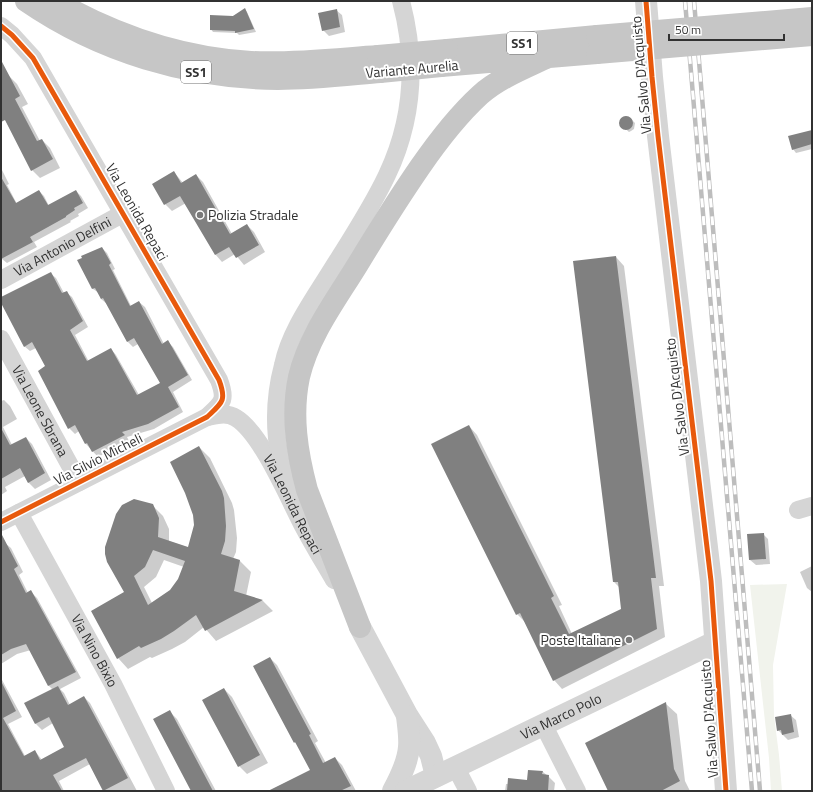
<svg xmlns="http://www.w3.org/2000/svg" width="813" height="792" viewBox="0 0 813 792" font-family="'Titillium Web',sans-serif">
<rect width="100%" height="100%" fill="#fff"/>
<!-- green -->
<path fill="#f1f3ec" d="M787,584L773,665L774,716L779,755L782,791H771L769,758L750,585Z"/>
<!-- shadow -->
<path fill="#0003" fill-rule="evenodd" d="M245,9L247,12L256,32L239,35L237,33L213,32L211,29Z
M336,10L342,15L345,32L329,36L323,30Z
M9,76L17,84L28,104L22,107L40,141L42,140L50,148L60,168L40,178L32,170L1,112V80Z
M625,116L629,117L635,123L634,129L631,131L629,132L621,125V120Z
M812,130V150V149L796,153L793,149Z
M1,168L9,184L7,185L17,204L39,191L44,196L49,206L76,191L81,196L88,208L78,214L79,216L70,221L71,222L34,242L37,247L7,263L2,259H1Z
M174,172L183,183L196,175L203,182L232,234L247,225L254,232L265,252L244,265L235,254L222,262L215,254L186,203L172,211L165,204Z
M102,248L107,253L115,269L113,270L131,306L139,302L145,307L164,344L168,342L173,347L192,380L173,392L183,412L154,429L127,437L129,441L98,457L86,444L79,431L75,434L69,428L39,371L47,367L36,348L30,351L24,346L1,301V298L50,273L56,278L64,293L66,292L72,297L88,327L75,335L89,362L111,349L116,355L139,395L161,383L138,344L133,347L127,341L107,304L101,299L99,293L93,289Z
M616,257L624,266L664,586H659L665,637L562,689L554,680L526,623L517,614L469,426L477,435L562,605L559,606L572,634L622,610L619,587L614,582Z
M4,400L10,406L17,419L3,427L12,445L26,438L32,444L51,480L35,489L28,482L25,476L5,487L7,491L1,495V401Z
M199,447L210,458L232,503L234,510L237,538L236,552L233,559L240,561L251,572L246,596L263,601L273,611L216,641L204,627L185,642L172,649L152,658L150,657L128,669L118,658L125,592L152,505L163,516L169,529V542L189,548L195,525ZM164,560L184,567L179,579L170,591L152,603L144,587L156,577Z
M763,534L768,539L770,564L756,565L750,560L749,535Z
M5,543L11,548L23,572L19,575L28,593L31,592L37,598L81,678L60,689L64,693L70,705L84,697L90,703L137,791H104L90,764L59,781L64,791H5L1,787V678L22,717L8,724L25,756L35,751L42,760L65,747L53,723L42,730L36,724L25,703L53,690L49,686L31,650L17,654L1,664V545Z
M812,566V592L807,588L800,572Z
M270,658L277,665L318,741L315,743L326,763L335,758L342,765L356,791H268L312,770L299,746L295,742L254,667Z
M224,689L232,697L268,763L247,774L239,766Z
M666,704L677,714L685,781L690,791H609Z
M169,711L177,719L216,791H193Z
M790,715L796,720L799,737L788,740L778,730Z
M529,771L543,772L548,776L555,783L554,791H505L506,784L528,782Z"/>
<!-- building -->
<path fill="#808080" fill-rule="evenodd" d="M245,8L254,29L235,33V31L210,30V15L233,16Z
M337,9L340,27L322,31L318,13Z
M1,60L20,96L15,99L37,141L42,139L53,159L31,171L5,120L1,122Z
M619 123a7 7 0 1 1 14 0a7 7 0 1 1-14 0Z
M812,130V144L792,150L788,136Z
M174,171L181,183L196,174L230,234L247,224L259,245L236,258L229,247L215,255L180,196L164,205L152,184Z
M1,177L16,203L39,190L48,205L76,190L83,203L74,208L75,210L66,216V217L30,237L33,242L1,259Z
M102,247L111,263L109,265L130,306L139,301L162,344L168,340L188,375L168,387L179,407L148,424L122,432L125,435L92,452L87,443L85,444L75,425L68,429L38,371L45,366L32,342L24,347L1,303V297L51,272L62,293L67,291L83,321L70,330L87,361L111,348L137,395L160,383L134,338L127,342L103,298L101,299L95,288L92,289L77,260L82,258L81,256Z
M616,256L656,578H651L657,629L553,681L520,613L516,615L431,444L469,425L554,596L551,598L569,634L621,609L618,582H613L573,261Z
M1,428L10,445L26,437L45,473L28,483L20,468L1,479Z
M199,446L222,491L224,498L226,526L225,541L221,554L240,560L234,591L263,600L205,631L196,615L174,631L161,639L141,648L139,646L117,659L91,611L124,592L107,562L105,554V547L116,514L122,505L134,499L153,504L159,518L158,537L188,547L194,525L193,515L185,493L170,462ZM153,550L185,561L178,579L170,590L148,605L134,576L145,567Z
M1,533L18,566L14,569L26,593L31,590L76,672L48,686L26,644L11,649L1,655Z
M764,533L766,559L749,560L747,534Z
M270,657L311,734L309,735L323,763L335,757L351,786L340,791H268L310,770L295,742L294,743L253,666Z
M1,681L16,711L3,718L24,756L35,750L40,760L64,747L49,717L35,724L24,703L58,686L68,705L84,696L128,778L103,791L86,758L53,775L62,791H1Z
M224,688L260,755L238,767L202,700Z
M666,702L674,769L680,781L661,791H608L585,743Z
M170,710L213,791H191L161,734L153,719Z
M791,714L794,732L782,735L781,730L777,731L775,717Z
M528,770L543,771L542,774L549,775L548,791H507L508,778L527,780Z"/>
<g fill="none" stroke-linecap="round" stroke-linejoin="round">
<!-- minor -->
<g stroke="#d5d5d5" stroke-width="18">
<path d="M1,26L12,35L33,58L219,380C227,401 222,403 207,417L1,522"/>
<path id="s1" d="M1,280L124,213"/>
<path id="s2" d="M1,339L79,482"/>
<path id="s3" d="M207,417C217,415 227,412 236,418C261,433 288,497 302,524C312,543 323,561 334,580"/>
<path d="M293,505C289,490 284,474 280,458C274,428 275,395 283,365C290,332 311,303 329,274C349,242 371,209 387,175C414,118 417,61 401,1"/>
<path d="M798,510L812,506"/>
<path id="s4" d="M19,513L113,684L166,791"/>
<path d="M543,724L577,791"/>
<path d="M455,766L468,791"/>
</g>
<!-- tertiary -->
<g stroke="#d5d5d5" stroke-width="22">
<path d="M646,1L652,77L658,136L711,581L726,791"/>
<path d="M360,627L407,715L425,743L431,756L436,776"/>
<path d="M393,791C400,778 408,762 409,747C410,737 408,726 407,716"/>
<path id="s5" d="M406,791L715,642"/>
</g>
<!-- trunk -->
<path stroke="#c6c6c6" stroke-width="22" d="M26,1C100,52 188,78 278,79C312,79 346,75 380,72
M55,1C115,35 181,58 251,62C293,64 336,59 378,56
M447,50L597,36
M441,66L597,53
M360,627L307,490C297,453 291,415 299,377C309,335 336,300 358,264C378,231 398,199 420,167C438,141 456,117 480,95C499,78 525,68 548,57"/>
<defs>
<path id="rail" d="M685,1L752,791
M694,1L760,791"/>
</defs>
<!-- rail casing -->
<use href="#rail" stroke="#bdbdbd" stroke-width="4.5"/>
<!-- rail -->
<use href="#rail" stroke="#fff" stroke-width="3" stroke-dasharray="9" stroke-linecap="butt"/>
<!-- trunk-bridge -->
<path stroke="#c6c6c6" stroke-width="22" d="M597,36L812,18
M597,53L812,35
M378,56L447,50
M380,72L441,66"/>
<defs>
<path id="cycleway" d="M646,1L652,77L658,136L711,581L726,791
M1,26L12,35L33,58L219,380C227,401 222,403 207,417L1,522"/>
</defs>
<!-- cycleway casing -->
<use href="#cycleway" stroke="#fff" stroke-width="8"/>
<!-- cycleway -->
<use href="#cycleway" stroke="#e8590c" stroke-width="5"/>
</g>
<!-- markers -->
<g fill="#797979" stroke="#fff" stroke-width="1.5">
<circle cx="200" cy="215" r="4"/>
<circle cx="629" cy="640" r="4"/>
</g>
<g text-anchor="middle" stroke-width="4" stroke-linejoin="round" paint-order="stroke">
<!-- shield labels -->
<g fill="#fff" stroke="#6f6f6f" stroke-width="1">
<rect x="507" y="32" width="30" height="22" rx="3"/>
<rect x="181" y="61" width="30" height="22" rx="3"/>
</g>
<g font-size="13" font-weight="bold" fill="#313131">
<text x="522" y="48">SS1</text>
<text x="196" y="77">SS1</text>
</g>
<!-- street labels -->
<g font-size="14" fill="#313131" stroke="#fff">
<text transform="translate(412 69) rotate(-5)" y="5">Variante Aurelia</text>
<text transform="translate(641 75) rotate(-95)" y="5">Via Salvo D'Acquisto</text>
<text transform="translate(137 212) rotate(60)" y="5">Via Leonida Repaci</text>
<text dy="5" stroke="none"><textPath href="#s1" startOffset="70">Via Antonio Delfini</textPath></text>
<text transform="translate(677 397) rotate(-97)" y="5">Via Salvo D'Acquisto</text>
<text dy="5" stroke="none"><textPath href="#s2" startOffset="82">Via Leone Sbrana</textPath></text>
<text transform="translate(98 459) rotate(-27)" y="5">Via Silvio Micheli</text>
<text dy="5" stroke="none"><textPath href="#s3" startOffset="134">Via Leonida Repaci</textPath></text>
<text dy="5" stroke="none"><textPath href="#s4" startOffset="157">Via Nino Bixio</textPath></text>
<text dy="5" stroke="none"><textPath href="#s5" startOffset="172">Via Marco Polo</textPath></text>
<text transform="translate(709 719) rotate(-94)" y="5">Via Salvo D'Acquisto</text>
</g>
<!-- poi labels -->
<g font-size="14" fill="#313131" stroke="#fff" text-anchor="start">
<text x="208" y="220">Polizia Stradale</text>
<text x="621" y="645" text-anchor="end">Poste Italiane</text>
</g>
</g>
<!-- border -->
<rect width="813" height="792" fill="none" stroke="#313131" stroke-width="4"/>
<!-- scale -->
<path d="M669 34v6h115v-6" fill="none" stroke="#313131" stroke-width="2"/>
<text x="675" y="34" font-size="12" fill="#313131" stroke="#ffffff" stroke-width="3" paint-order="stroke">50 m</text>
</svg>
